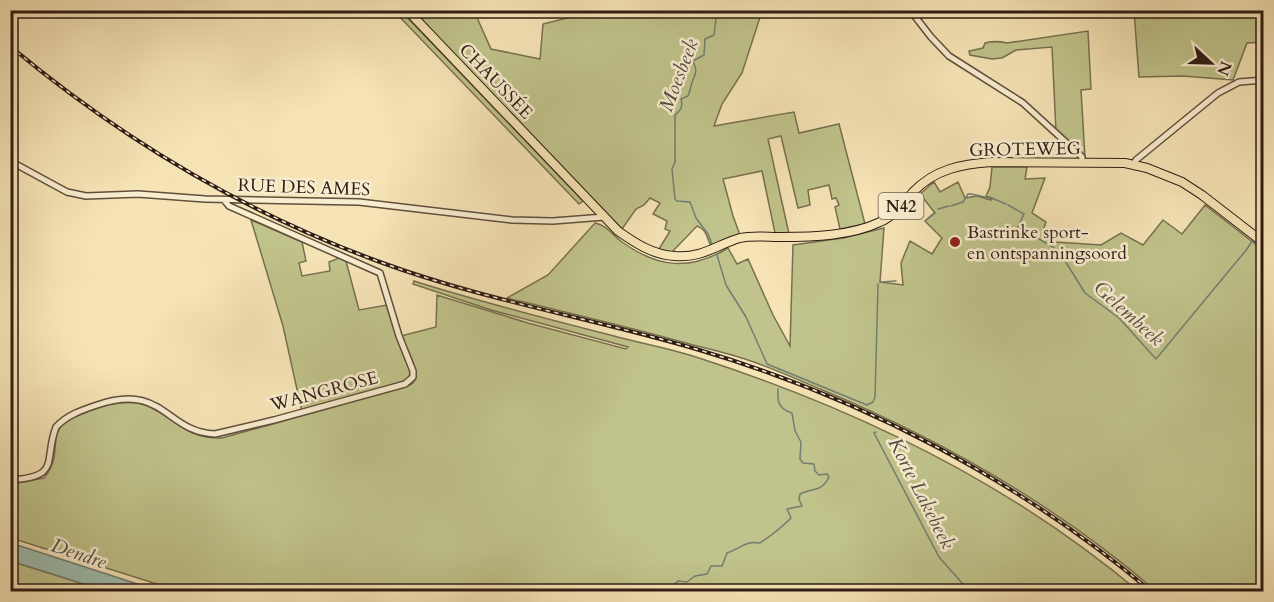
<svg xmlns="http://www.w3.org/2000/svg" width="1274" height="602" viewBox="0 0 1274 602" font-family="Cardo,serif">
<rect width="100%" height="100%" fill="#f6e4b6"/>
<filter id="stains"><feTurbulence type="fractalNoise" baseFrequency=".00333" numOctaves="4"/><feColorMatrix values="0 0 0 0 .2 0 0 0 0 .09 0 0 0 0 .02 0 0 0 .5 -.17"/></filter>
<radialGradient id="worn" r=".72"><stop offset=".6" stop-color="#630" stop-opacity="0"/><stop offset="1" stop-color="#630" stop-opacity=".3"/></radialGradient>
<!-- green -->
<path fill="#c0c38b" stroke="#777050" stroke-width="1.5" d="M394,11H401L583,201L579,204Z
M413,11H474L491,49L540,59L543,24L595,11H762L742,73L722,104L714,126L794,112L799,133L839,124L865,224L840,229L835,207L839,205L836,198L832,199L829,185L808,190L810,205L798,208L781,136L768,139L789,234L775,233L762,171L723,179L733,216L740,235L711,246C707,239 707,229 697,226L672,252L659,249L670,231L665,229L667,221L653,214L660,203L650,198L644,205L636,209L622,229Z
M1134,11H1263V42L1247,43L1233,80L1183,76L1139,77Z
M1088,31L1091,89L1081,90L1085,157L1056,132L1052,47L1016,50L1002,58L992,59L970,55L969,51L983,48L985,43C993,41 999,41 1007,43Z
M992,167H1027L1025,179L1045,178L1032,213L1046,222L1044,228L1057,234L1052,240L1055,242L1101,245L1121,233L1143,245L1163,220L1182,234L1205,205L1263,250V591H1156C1057,506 940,439 820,389C796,379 772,368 748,360C727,353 704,348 682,342C624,326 565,312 507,298L548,275L595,223C608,226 611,234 622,242C658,268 690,271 728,248L737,264L748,259L773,315L790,346L793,245L843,238L884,228L880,282L903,285L901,263L910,241L932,254L942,238L925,221L935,213L920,194L934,182L940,192L958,182L965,198L977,196L991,200L992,198L986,196L990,187Z
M251,220L302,242L306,261L299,263L302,276L330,271L329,262L339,258L346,261L359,310L387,305L397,338L411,372L407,380L302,412L283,326Z
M414,281C480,302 547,319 614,336C643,344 673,349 702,359C859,410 1012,485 1138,591H179L11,538L10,484L44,478C49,472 52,466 54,458C56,448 54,435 61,426C67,419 80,415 89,411C114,401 141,397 164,414C185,429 195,439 222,438L406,387C410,385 415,383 416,377C418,369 405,345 401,336L436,327L437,295L528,323L626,349L628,347L491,310L413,284Z
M10,419L16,477L10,478Z
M10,561L106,591H11Z"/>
<!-- water -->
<path fill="#9dbeb0" stroke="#717e72" stroke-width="1.5" d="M11,543L159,591H106L11,561Z"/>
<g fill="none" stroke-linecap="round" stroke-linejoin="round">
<!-- stream -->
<path stroke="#717e72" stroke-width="1.5" d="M1008,205L1024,214L1016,231L1034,236L1053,247L1067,264L1085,293L1119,318L1156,359L1247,249L1252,241L1264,252
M951,206L963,202L968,194H971L994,199L1006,204
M938,209L949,206
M926,220L934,213
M712,244L708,234L696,218L690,202L677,201L675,199L672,169L675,162V115C681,110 683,107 681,99L688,96C690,92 690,89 691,86C694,73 699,75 693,61L704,55L705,39L714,35L717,10
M717,255L726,285L746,317L767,364L867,405L873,402L875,397L878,284
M881,282L896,281
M876,432L874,433L939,557L970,592
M665,592L678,581L687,582L695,576L707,574L711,566H722L727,553C740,549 746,540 760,543C772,535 781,528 791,518L787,509L802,506L799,499L800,494C812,488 822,492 829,477L827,474L819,475L815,471L814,464L803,463L800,459L801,442L795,431L792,413C779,409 777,402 778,389"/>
<defs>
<path id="minor" d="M910,10L931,37L949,56L1023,103L1082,157V163
M10,161L67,192L86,196L138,194L205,199L359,202L512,220L553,221L604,217
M1134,164L1136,160L1218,93L1239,82L1264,80
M10,480C62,477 43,461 56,427C67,415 82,410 97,405C164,382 165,432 215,434L274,420L405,384L413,377V371L399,336L380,273L229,206L224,200"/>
<path id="primary" d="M407,10L618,231C635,243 653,255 675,256C703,258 716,245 740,238C753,235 768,237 781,237C812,237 851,236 880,222C894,216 903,203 913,192C935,169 962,164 992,162L1125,163L1147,168L1182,182L1202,195L1264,243"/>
</defs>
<!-- minor casing -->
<use href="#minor" stroke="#604f3c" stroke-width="8"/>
<!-- primary casing -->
<use href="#primary" stroke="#2e1d14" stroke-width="10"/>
<!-- minor -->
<use href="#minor" stroke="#f9edd0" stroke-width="5"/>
<!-- primary -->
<use href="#primary" stroke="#f6e4b6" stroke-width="8"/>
<defs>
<path id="rail" d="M10,46C120,138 246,213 380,262C483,300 591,318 696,349C862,398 1019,480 1152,592"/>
</defs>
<!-- rail casing -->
<use href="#rail" stroke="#2e1d14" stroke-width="4"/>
<!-- rail -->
<use href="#rail" stroke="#f9edd0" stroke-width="1.5" stroke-dasharray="4.5" stroke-linecap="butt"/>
</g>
<!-- markers -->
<circle fill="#8f2418" stroke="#f9edd0" stroke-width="2" cx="955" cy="242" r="6"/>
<g text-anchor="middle" stroke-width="5" stroke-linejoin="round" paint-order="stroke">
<!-- shield labels -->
<rect fill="#f9edd0" stroke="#6b5b4c" stroke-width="1.5" x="878.5" y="193" width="45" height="26" rx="4.5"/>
<g font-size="16" font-weight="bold" fill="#2e1d14">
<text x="901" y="212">N42</text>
</g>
<!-- street labels -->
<g font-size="18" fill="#2e1d14" stroke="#f9edd0">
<text transform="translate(496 81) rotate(46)" y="6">CHAUSSÉE</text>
<text transform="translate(1025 149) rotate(-1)" y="6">GROTEWEG</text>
<text transform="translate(304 187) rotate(2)" y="6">RUE DES AMES</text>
<text transform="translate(324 391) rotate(-15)" y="6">WANGROSE</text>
</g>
<!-- poi labels -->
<g font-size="18" fill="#2e1d14" stroke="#f9edd0" text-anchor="start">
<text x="967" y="238">Bastrinke sport-<tspan x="967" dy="21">en ontspanningsoord</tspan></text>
</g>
<!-- water labels -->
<g font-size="20" font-style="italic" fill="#4f4d43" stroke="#f9edd0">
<text transform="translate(678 75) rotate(-69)" y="7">Moesbeek</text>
<text transform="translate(1129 313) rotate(42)" y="7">Gelembeek</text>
<text transform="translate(922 493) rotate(63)" y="7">Korte Lakebeek</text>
<text transform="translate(79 553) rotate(19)" y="7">Dendre</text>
</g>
</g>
<!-- margin -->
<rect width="1274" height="602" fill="none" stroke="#f6e4b6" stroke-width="36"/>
<rect x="12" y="12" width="1250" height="578" fill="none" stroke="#2e1d14" stroke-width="3"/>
<rect x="18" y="18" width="1238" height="566" fill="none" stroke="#2e1d14" stroke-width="1.5"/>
<!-- north arrow -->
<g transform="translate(1211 63) rotate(112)" stroke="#f9edd0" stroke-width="4.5" paint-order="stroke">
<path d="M0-4.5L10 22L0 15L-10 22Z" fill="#2e1d14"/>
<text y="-9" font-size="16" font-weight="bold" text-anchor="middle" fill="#2e1d14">N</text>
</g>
<rect width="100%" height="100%" filter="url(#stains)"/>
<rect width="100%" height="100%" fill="url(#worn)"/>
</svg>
